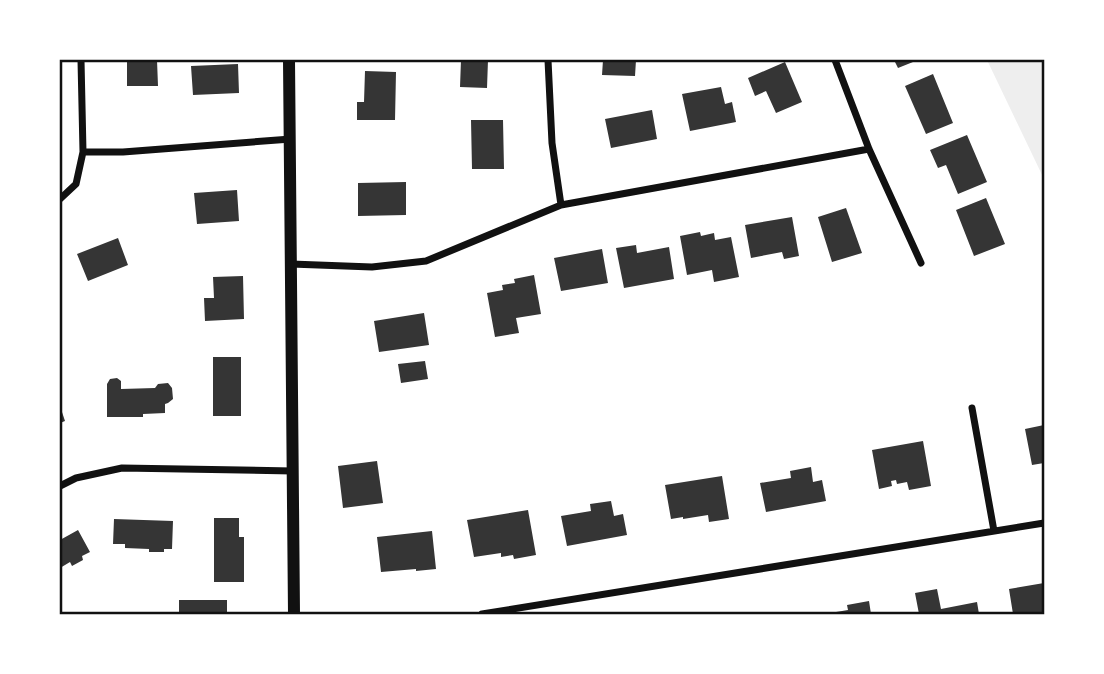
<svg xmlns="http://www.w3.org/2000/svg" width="1104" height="674" viewBox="0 0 1104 674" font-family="Ubuntu,sans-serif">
<rect width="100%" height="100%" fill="#fff"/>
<!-- green -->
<path fill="#eee" d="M987,60H1044V179Z"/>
<!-- building -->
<path fill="#353535" d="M127,60H157L158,86H127Z
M461,60H488L487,88L460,87Z
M603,60H636L635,76L602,75Z
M894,60H918L898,68Z
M785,62L802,102L776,113L766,91L755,96L748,78Z
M238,64L239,93L193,95L191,66Z
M365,71L396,72L395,120H357V102H364Z
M933,74L953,123L926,134L905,86Z
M721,87L725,104L732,102L736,122L690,131L682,94Z
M652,110L657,139L611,148L605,119Z
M471,120H503L504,169H472Z
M967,135L987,182L958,194L946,165L938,168L930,150Z
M406,182V215L358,216V183Z
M237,190L239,221L197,224L194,193Z
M986,198L1005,244L974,256L956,210Z
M846,208L862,253L832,262L818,217Z
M792,217L799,256L784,259L782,252L751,258L745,225Z
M700,232L701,236L714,233L715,240L731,237L739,277L714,282L712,270L687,275L680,236Z
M118,238L128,265L88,281L77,254Z
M636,245L637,253L669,247L674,279L624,288L616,248Z
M602,249L608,283L561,291L554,258Z
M534,275L541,314L516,318L519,333L495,337L487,293L503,290L502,285L515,283L514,279Z
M243,276L244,319L205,321L204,298H214L213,277Z
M424,313L429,345L379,352L374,321Z
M213,357H241V416H213Z
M425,361L428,379L401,383L398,364Z
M117,378L121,381V389L155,388L158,384L168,383L172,388L173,399L168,403L165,404V413L143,414V417H107V384L110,379Z
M60,406L65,421L60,423Z
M1044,425V463L1032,465L1025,429Z
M923,441L931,486L909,490L907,482L897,484L896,480L891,481L892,486L879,489L872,450Z
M377,461L383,503L343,508L338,466Z
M811,467L813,482L822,480L826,501L766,512L760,483L791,478L790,471Z
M722,476L729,519L709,522L708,515L683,519V517L671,519L665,485Z
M611,501L614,516L623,514L627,535L567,546L561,516L591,511L590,504Z
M528,510L536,555L514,559L513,555L501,557V553L474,557L467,520Z
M214,518H239V537H244V582H214Z
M114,519L173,521L172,549H164V552H149V549L125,548V544H113Z
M78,530L90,552L82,556L83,560L72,566L70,562L60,568V540Z
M432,531L436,569L416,571V569L381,572L377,537Z
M1044,583V614H1013L1009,589Z
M937,589L941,609L977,602L979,614H919L915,593Z
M179,600H227V614H179Z
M869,601L871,614H830V613L848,610L847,605Z"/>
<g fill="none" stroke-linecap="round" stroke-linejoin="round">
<!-- minor -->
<path stroke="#111" stroke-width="7" d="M81,60L83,152
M548,60L552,143L561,205
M835,60L869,149L921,263
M60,199L76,184L83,152H123L291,139
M291,264L372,267L426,261L561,205L869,149
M972,408L994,531
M60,486L76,478L122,468L293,471
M482,614L1044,523"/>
<!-- tertiary -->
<path stroke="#111" stroke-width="12" d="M289,60L294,614"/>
</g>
<!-- border -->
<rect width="1104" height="674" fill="none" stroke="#ffffff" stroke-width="122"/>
<rect x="61" y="61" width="982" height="552" fill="none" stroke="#111" stroke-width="2.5"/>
</svg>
